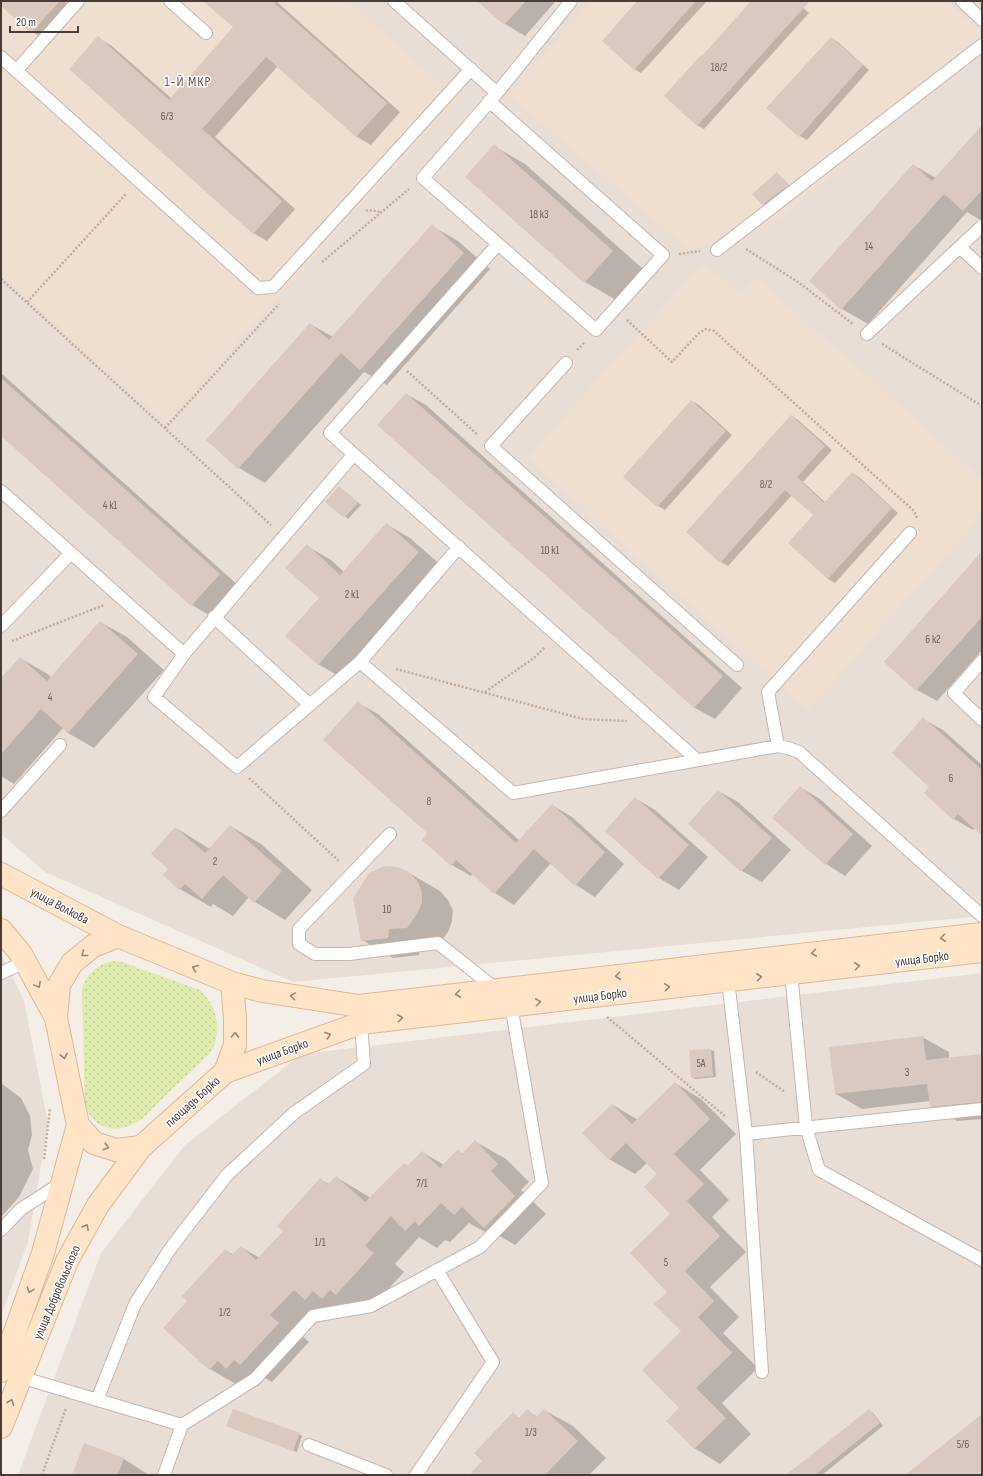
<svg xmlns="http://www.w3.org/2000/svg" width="983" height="1476" viewBox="0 0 983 1476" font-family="'Sofia Sans Condensed',sans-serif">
<defs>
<pattern id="grass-dots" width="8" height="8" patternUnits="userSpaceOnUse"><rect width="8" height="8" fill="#deebae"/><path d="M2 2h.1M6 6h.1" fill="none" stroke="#c0ca96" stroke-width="1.8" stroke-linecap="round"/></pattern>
</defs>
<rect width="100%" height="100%" fill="#f5eee7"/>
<!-- residential -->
<path fill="#e9ded5" d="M1,1H982V916L293,982L45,872L1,834Z
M1,954L24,1000L48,1124L28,1242L1,1316Z
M982,973V1475H18L101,1253L185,1145L302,1054Z"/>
<!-- education -->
<path fill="#efdfd1" d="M1,1H347L458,99L165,421L1,274Z
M592,1H946L982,34V51L769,227L690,250L509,95Z
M703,262L740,295L757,278L982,479V515L808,710L528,458Z"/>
<!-- grass -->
<path fill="url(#grass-dots)" d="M113,961L122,962L200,990C217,1005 223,1031 211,1052C194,1068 177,1085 160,1101C153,1108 145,1118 137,1122C115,1135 93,1129 85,1105L82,989C86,974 98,964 113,961Z"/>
<!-- shadow -->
<path fill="#0003" d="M1,1H64L73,9L46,40L32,32L1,5Z
M205,1H276L400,112L371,145L357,137L278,66L215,137L295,209L267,241L253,233L98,38L112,46L171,98L234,27Z
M478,1H556L525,36L505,24Z
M639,1H707L641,73L634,69Z
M752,1H795L809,13L704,129L697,125Z
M831,38L838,42L869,70L807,140L800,136L768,108Z
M982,126V221L967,212L868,324L842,309L913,165L936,178Z
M494,146L525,164L643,269L616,300L585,282L466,177Z
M777,173L791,187L766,206L753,194Z
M432,226L458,241L490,269L387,385L364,372L265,483L239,468L207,440L310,324L333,337Z
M1,373L239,586L212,617L192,605L1,435Z
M406,394L426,405L742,688L715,719L695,708L378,425Z
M692,401L699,405L732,435L665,510L658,506L624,476Z
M792,416L798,420L832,450L803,482L826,503L852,473L859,477L898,513L835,583L828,579L789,543L814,515L792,495L728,566L721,562Z
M342,489L361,505L348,519L327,501Z
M386,524L410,538L442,566L342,678L318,664L321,598L307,546L331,560L344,572Z
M982,553V650L937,701L917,690Z
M100,622L127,637L164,670L94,748L68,733L63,728L14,784L1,776V679L20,658L46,673L51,677Z
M358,703L378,714L520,841L552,805L572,817L624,864L595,897L576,885L551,863L514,905L495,893L473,874L471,876L452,865L428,833Z
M923,719L943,730L982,765V834L975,828L973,830L954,819Z
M800,787L820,799L872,846L845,876L826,864L773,818Z
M718,791L738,802L791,850L762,882L742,871L689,824Z
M635,798L655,810L708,857L679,890L659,878L606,831Z
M230,826L261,844L312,890L285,920L255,902L249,897L233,916L213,904L211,907L180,889L164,875L169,869L176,828L210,849Z
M409,873L440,891L448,900L453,910L452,921L448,932L438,945L420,947L419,955L393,958L362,940Z
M922,1037L949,1052V1058L982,1055V1119L957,1121L931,1106L930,1101L862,1109L836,1094Z
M711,1050L714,1051L716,1077L695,1079L692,1077Z
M1,1083L21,1098L30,1116L32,1135L28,1150L33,1169L19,1197L1,1217Z
M675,1083L701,1099L736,1134L700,1170L729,1200L712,1217L746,1252L710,1287L739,1317L723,1333L758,1368L722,1403L751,1434L720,1464L694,1448L680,1408L683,1331L668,1292L672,1214L659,1174L647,1163L635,1174L609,1159L613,1105L638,1120Z
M476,1142L506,1159L529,1182L521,1190L546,1214L515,1245L488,1229L485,1232L469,1223L450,1242L445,1240L437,1248L419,1237L395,1264L404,1272L367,1312L360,1308L353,1316L343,1310L323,1309L300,1334L309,1342L272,1382L265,1378L258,1386L248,1380L241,1387L210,1369L164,1328L189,1301L225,1250L234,1255L241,1247L260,1258L284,1231L321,1180L329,1184L336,1177L371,1198L404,1164L408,1166L422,1152L444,1165L458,1151L464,1154Z
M544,1410L573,1426L606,1458L589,1475H481L484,1461L513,1414L520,1418L527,1411L538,1417Z
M869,1410L873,1413L883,1426L822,1475H788Z
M231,1428L299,1434L302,1436L297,1452Z
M124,1459L149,1475H73Z"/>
<!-- building -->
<path fill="#dac9bf" d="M1,1H60L31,33L1,6Z
M203,1H272L387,103L356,137L266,57L202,129L282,201L253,234L69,69L98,36L169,100L233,27Z
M477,1H526L504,25Z
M637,1H696L634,70L602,41Z
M751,1H810L697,126L664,96L701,55L702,56Z
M831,37L863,65L799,137L766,108Z
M982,125V190L963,211L944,194L841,310L809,281L913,164L932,181Z
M494,144L613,251L584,283L465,177Z
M777,172L789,185L762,205L752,194Z
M432,224L464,253L360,370L341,353L238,469L206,440L310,323L329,340Z
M1,378L220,574L191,606L1,436Z
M406,393L723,676L694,708L377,425Z
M691,400L726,431L657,507L623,477Z
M791,415L825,446L797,477L824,503L852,472L892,508L828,579L788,543L813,515L785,490L720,563L686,532Z
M339,486L358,503L344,518L325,502Z
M386,523L419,552L318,665L285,636L319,598L285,568L307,544L340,575Z
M982,551V617L916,691L884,662Z
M100,621L138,654L68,733L41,709L1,754V678L20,657L47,681Z
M358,701L516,843L552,804L605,852L575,886L534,849L494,894L456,860L451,866L422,840L427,833L323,740Z
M923,717L982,770V836L958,814L953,820L924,793L929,787L892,753Z
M800,786L853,834L825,865L772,818Z
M718,790L772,838L741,872L688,824Z
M635,797L689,845L658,879L605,831Z
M230,825L282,871L254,903L223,875L202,899L185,884L179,890L163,875L168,869L151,854L175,827L205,853Z
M384,866L398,867L409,872L418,882L422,892V903L417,914L407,928L389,929L388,938L361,941L353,898L368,875L371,872Z
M923,1036L926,1060L982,1054V1102L930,1107L927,1084L835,1094L829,1047Z
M711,1049L713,1076L691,1078L689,1050Z
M675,1082L710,1119L674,1154L704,1184L687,1201L720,1236L685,1271L714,1301L698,1317L732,1353L696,1388L726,1418L694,1449L666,1421L679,1408L642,1370L681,1331L654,1304L667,1292L630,1253L670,1214L644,1187L657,1174L626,1143L609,1160L582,1133L612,1104L632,1124Z
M475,1140L498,1164L491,1171L515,1196L484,1228L462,1207L454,1215L441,1203L419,1226L415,1221L405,1231L391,1216L365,1246L374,1253L336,1295L330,1290L322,1299L313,1291L305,1300L294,1290L270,1315L279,1323L240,1365L234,1360L226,1369L218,1361L209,1370L163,1328L187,1301L182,1296L225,1249L232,1255L241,1246L256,1260L283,1231L277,1226L320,1178L328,1185L336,1176L365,1202L404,1163L407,1166L422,1151L440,1168L458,1149L462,1154Z
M233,1409L300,1433L293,1451L226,1426Z
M527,1409L536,1417L544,1409L578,1441L545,1475H469L482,1461L474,1453L513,1412L519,1418Z
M869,1409L880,1423L815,1475H786Z
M982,1414V1475H905Z
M84,1443L124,1458L118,1475H72Z"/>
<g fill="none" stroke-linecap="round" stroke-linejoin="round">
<defs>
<path id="lane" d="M170,1L206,33
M394,1L497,93L571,1
M962,1L982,20
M1,57L258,288L273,287L471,69
M16,71L78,1
M497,93L423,178L498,244L330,433L697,760
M489,101L663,255L596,330L498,244
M960,247L982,268
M717,250L982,45
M867,334L982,226
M566,363L491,446L737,665
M1,491L71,553L1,626
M71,553L184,654L154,697L237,767L360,662L459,547
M214,617L310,705
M184,654L354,454
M982,661L954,693L982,720
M360,662L513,793L778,746L788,748L799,752L982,916
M778,746L768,692L910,533
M1,811L60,745
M390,834L299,929V944L315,954H349L438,943L497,990
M1,973L25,962
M791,973L806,1127L819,1170L982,1260
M728,980L746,1134L762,1372
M746,1134L982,1109
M1,1230L21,1209L63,1182
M20,1377L182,1425
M97,1400L135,1304L170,1249L227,1175L294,1113L364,1064L361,1023
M309,1445L386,1475
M164,1475L182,1425L255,1379L313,1316L371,1306L480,1247L542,1183L511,1005
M416,1475L493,1362L437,1270"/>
<path id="secondary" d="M1,874L118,936L232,983L262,991L359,1006L982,934
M1,930L21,954L56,1018
M118,936L93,946L72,963L59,985L56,1018L78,1125L94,1143L116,1150L141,1147
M225,1072L361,1023L982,951
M1,1371L43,1253L78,1125
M1,1427L67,1261L98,1205L141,1147L225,1072L235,1045V1018L232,983"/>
</defs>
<!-- lane casing -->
<use href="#lane" stroke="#c4b6ac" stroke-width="14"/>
<!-- secondary casing -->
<use href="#secondary" stroke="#dab997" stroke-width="24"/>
<!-- path -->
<path stroke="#c3ab9a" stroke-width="2.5" stroke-dasharray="2 2" stroke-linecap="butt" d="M366,211L368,210L382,212
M746,249L798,282L853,324
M679,254L700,251
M322,262L409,189
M1,279L271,525
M27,302L126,194
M627,320L672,362L699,333L706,329L714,331L914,511L917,518
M882,344L982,406
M577,350L585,342
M407,371L478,435
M165,428L279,304
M12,641L104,605
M396,669L583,719L627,721
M485,692L534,658L545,647
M249,778L340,862
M607,1017L726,1117
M756,1072L785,1092
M44,1159L50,1108
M42,1475L66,1408"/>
<!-- lane -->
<use href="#lane" stroke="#fff" stroke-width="12"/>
<!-- secondary -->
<use href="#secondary" stroke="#ffe4c7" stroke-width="22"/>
</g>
<!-- one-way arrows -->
<defs><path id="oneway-chevron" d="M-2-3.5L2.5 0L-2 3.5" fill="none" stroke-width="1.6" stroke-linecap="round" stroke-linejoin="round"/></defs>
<g stroke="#9a8877">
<use href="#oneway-chevron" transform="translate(943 938) rotate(173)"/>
<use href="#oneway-chevron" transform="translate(814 953) rotate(173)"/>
<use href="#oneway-chevron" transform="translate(84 954) rotate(141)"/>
<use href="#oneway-chevron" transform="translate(857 966) rotate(-7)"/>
<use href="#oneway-chevron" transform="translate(195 968) rotate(-158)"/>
<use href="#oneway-chevron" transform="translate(618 976) rotate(173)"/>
<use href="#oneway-chevron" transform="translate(759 977) rotate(-7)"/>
<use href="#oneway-chevron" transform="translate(38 985) rotate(62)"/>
<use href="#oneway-chevron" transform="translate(667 987) rotate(-7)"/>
<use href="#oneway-chevron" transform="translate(458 994) rotate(173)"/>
<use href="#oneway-chevron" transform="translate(293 996) rotate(-171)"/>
<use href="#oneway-chevron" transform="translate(538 1002) rotate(-7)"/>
<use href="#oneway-chevron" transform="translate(400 1018) rotate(-7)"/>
<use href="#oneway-chevron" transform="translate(235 1035) rotate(-89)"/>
<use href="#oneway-chevron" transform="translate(328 1035) rotate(-20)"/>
<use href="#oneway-chevron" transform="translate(64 1056) rotate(78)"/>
<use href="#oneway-chevron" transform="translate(106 1147) rotate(17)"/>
<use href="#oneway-chevron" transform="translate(86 1227) rotate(-61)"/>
<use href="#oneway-chevron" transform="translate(30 1290) rotate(110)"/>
<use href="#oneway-chevron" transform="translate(11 1402) rotate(-68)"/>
</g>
<g text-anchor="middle" stroke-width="3" stroke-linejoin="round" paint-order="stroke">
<!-- number labels -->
<g font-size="11" fill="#6c6058">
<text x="719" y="71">18/2</text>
<text x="167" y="120">6/3</text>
<text x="539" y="218">18 к3</text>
<text x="869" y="250">14</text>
<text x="766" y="488">8/2</text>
<text x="110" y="509">4 к1</text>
<text x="550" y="554">10 к1</text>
<text x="352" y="598">2 к1</text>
<text x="933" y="643">6 к2</text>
<text x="50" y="701">4</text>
<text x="951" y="782">6</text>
<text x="429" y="805">8</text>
<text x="215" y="865">2</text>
<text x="387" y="913">10</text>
<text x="701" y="1067">5А</text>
<text x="907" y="1076">3</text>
<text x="422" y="1187">7/1</text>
<text x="320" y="1246">1/1</text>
<text x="666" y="1266">5</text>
<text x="225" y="1316">1/2</text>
<text x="531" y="1436">1/3</text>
<text x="963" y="1448">5/6</text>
</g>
<!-- street labels -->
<g font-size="13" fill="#483d36" stroke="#fff">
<text transform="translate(60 905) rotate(28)" y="5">улица Волкова</text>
<text transform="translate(922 958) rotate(-7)" y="5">улица Борко</text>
<text transform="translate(600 995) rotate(-7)" y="5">улица Борко</text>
<text transform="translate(282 1051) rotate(-20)" y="5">улица Борко</text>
<text transform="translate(192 1101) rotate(-42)" y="5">площадь Борко</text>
<text transform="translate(56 1292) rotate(-67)" y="5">улица Добровольского</text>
</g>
<!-- neighbourhood labels -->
<g font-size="14" letter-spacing="1" fill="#6c584c" stroke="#fff">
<text x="188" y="86">1-Й МКР</text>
</g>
</g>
<!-- border -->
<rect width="983" height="1476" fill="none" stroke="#483d36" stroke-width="4"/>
<!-- scale -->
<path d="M10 26v6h68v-6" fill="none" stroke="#483d36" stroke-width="2"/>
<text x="16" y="26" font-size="12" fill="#483d36" stroke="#ffffff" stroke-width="3" paint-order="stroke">20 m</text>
</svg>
